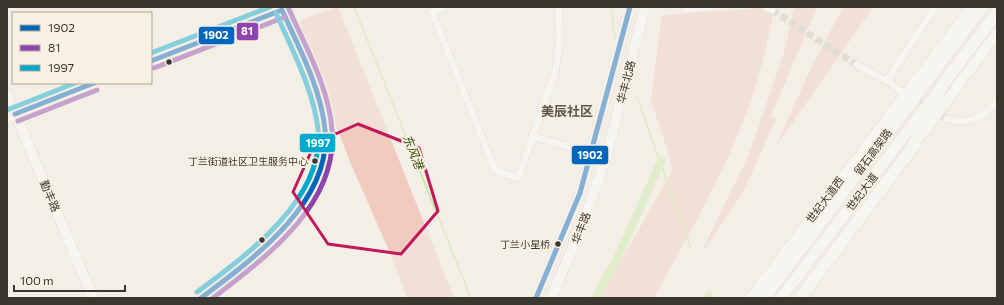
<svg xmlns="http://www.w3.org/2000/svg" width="1004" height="305" viewBox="0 0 1004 305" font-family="Commissioner,'Noto Sans SC',sans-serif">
<rect width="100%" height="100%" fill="#f3efe7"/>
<!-- green -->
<path fill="#f1ccbe" d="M338,7L454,298H407L390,253L350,162L298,25L304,18Z
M756,7H775C768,38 761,71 751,101C726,170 689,234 654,298H600L672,171L670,158L651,100L662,15L751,9Z
M794,7H817L771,116L776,119L744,190L703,252L707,241L750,152L785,49Z
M843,7H873L775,148L811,68Z"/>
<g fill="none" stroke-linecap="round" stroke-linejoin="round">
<!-- stream -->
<path stroke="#c9e8a6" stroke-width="2" d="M354,7L471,298
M611,7L615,39
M637,97L691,249"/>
<!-- canal -->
<path stroke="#c9e8a6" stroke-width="8" d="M709,295L710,298
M595,298L617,259L661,161"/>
<!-- minor-tunnel -->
<path stroke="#cecac3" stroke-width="7" stroke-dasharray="7 3.5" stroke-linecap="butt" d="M772,10L857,65
M911,97L947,119"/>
<defs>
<path id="minor" d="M444,7L432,12L495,170L518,178L555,73L560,38L558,7
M685,7L689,9L710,7
M766,7L772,10
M857,65L887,81
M901,91L887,81L935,7
M947,119C972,125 979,118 997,103
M532,136L606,158"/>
<path id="tertiary" d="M151,61L289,7
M7,118L94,83"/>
<path id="secondary" d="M7,94L93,298
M923,133L997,33
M201,298C220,284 238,269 255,254C293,221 331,185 325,130C319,87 297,46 280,7
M536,298L580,193L630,7
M551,298L583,224L606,158L645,7
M751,298L972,7"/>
<path id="primary" d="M781,298L932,99"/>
<path id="trunk" d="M764,298L982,7
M800,298L913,147L942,85L997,13"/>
</defs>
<!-- minor casing -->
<use href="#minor" stroke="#cfccc6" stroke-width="8"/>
<!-- tertiary casing -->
<use href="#tertiary" stroke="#cfccc6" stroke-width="10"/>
<!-- secondary casing -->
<use href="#secondary" stroke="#cfccc6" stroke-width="11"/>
<!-- primary casing -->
<use href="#primary" stroke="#cfccc6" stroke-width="12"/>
<!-- trunk casing -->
<use href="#trunk" stroke="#cfccc6" stroke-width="13"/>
<!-- minor -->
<use href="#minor" stroke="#fdfdfb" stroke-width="7"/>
<!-- tertiary -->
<use href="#tertiary" stroke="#fdfdfb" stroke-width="9"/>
<!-- secondary -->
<use href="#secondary" stroke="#fdfdfb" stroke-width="10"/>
<!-- primary -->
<use href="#primary" stroke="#fdfdfb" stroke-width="11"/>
<!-- trunk -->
<use href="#trunk" stroke="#fdfdfb" stroke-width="12"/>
<defs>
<path id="bus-1" d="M151,61L282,10
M15,114L94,83
M201,298C253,259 332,202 325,130C321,88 299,48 282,10
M536,298L580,193L630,7"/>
<path id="bus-2" d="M154,68L285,17
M18,121L97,90
M213,298C266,257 338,205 332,130C329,87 305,46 288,7"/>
<path id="bus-3" d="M151,53L270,7
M7,110L75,83
M197,292C246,256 326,198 318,129C313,88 292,50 276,13"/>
</defs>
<!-- bus-1 casing -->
<use href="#bus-1" stroke="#f8f0e2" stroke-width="8"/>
<!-- bus-2 casing -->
<use href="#bus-2" stroke="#f8f0e2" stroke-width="8"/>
<!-- bus-3 casing -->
<use href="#bus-3" stroke="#f8f0e2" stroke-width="8"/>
<!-- bus-1 -->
<use href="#bus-1" stroke="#0065bd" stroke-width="5"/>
<!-- bus-2 -->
<use href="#bus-2" stroke="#8e44ad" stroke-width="5"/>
<!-- bus-3 -->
<use href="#bus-3" stroke="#00a9ce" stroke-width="5"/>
</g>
<!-- marked area -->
<path d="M0 0H1004V305H0ZM358,124L419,148L438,211L401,254L328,244L293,192L315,143Z" fill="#f3efe7" fill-opacity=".55" fill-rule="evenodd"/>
<path fill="none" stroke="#c2185b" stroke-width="3" stroke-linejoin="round" d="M358,124L419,148L438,211L401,254L328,244L293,192L315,143Z"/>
<!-- markers -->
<g fill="#3a3731" stroke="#f8f0e2" stroke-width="1.5">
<circle cx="169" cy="62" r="3.5"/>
<circle cx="315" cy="161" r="3.5"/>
<circle cx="262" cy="240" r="3.5"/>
<circle cx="558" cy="244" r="3.5"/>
</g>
<g text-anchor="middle" stroke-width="4" stroke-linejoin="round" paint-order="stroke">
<!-- bus labels -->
<g font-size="10" fill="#3a3731" stroke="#f8f0e2" text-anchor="end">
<text x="308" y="165">丁兰街道社区卫生服务中心</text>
<text x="550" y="248">丁兰小星桥</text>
</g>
<!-- street labels -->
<g font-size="11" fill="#3a3731" stroke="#f8f0e2">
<text transform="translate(626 82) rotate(-76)" y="4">华丰北路</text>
<text transform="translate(873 152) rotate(-53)" y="4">留石高架路</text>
<text transform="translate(862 192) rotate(-53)" y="4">世纪大道</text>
<text transform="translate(50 196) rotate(67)" y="4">勤丰路</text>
<text transform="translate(825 200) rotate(-53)" y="4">世纪大道西</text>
<text transform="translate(581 228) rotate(-69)" y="4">华丰路</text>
</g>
<!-- water labels -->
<g font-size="12" font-style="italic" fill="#324e0e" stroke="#f8f0e2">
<text transform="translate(413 152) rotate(68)" y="4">东风港</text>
</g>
<!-- quarter labels -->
<g font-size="13" font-weight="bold" fill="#5d574b" stroke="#f8f0e2">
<text x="567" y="116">美辰社区</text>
</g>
</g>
<g stroke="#f8f0e2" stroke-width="1.5">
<rect x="236" y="22" width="23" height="19" rx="4" fill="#8e44ad"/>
<rect x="198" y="26" width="37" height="19" rx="4" fill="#0065bd"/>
<rect x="299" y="133" width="37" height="20" rx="4" fill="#00a9ce"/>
<rect x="571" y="145" width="38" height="20" rx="4" fill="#0065bd"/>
</g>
<g font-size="11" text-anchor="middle" font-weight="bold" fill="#fff">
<text x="247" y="35">81</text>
<text x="216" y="39">1902</text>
<text x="318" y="147">1997</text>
<text x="590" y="159">1902</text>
</g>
<!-- border -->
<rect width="1004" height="305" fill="none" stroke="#3a3731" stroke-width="16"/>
<!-- legend -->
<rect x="12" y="12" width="140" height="72" fill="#f8f0e2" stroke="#aca69b"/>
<rect x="20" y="25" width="20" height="6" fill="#0065bd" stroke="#aca69b"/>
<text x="48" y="32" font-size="12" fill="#3a3731">1902</text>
<rect x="20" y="45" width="20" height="6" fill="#8e44ad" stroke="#aca69b"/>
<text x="48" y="52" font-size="12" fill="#3a3731">81</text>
<rect x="20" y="65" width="20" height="6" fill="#00a9ce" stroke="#aca69b"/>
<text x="48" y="72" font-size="12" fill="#3a3731">1997</text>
<!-- scale -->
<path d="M14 285v6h111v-6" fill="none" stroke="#3a3731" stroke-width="2"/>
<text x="20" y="285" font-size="12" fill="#3a3731" stroke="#f8f0e2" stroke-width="3" paint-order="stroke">100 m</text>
</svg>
